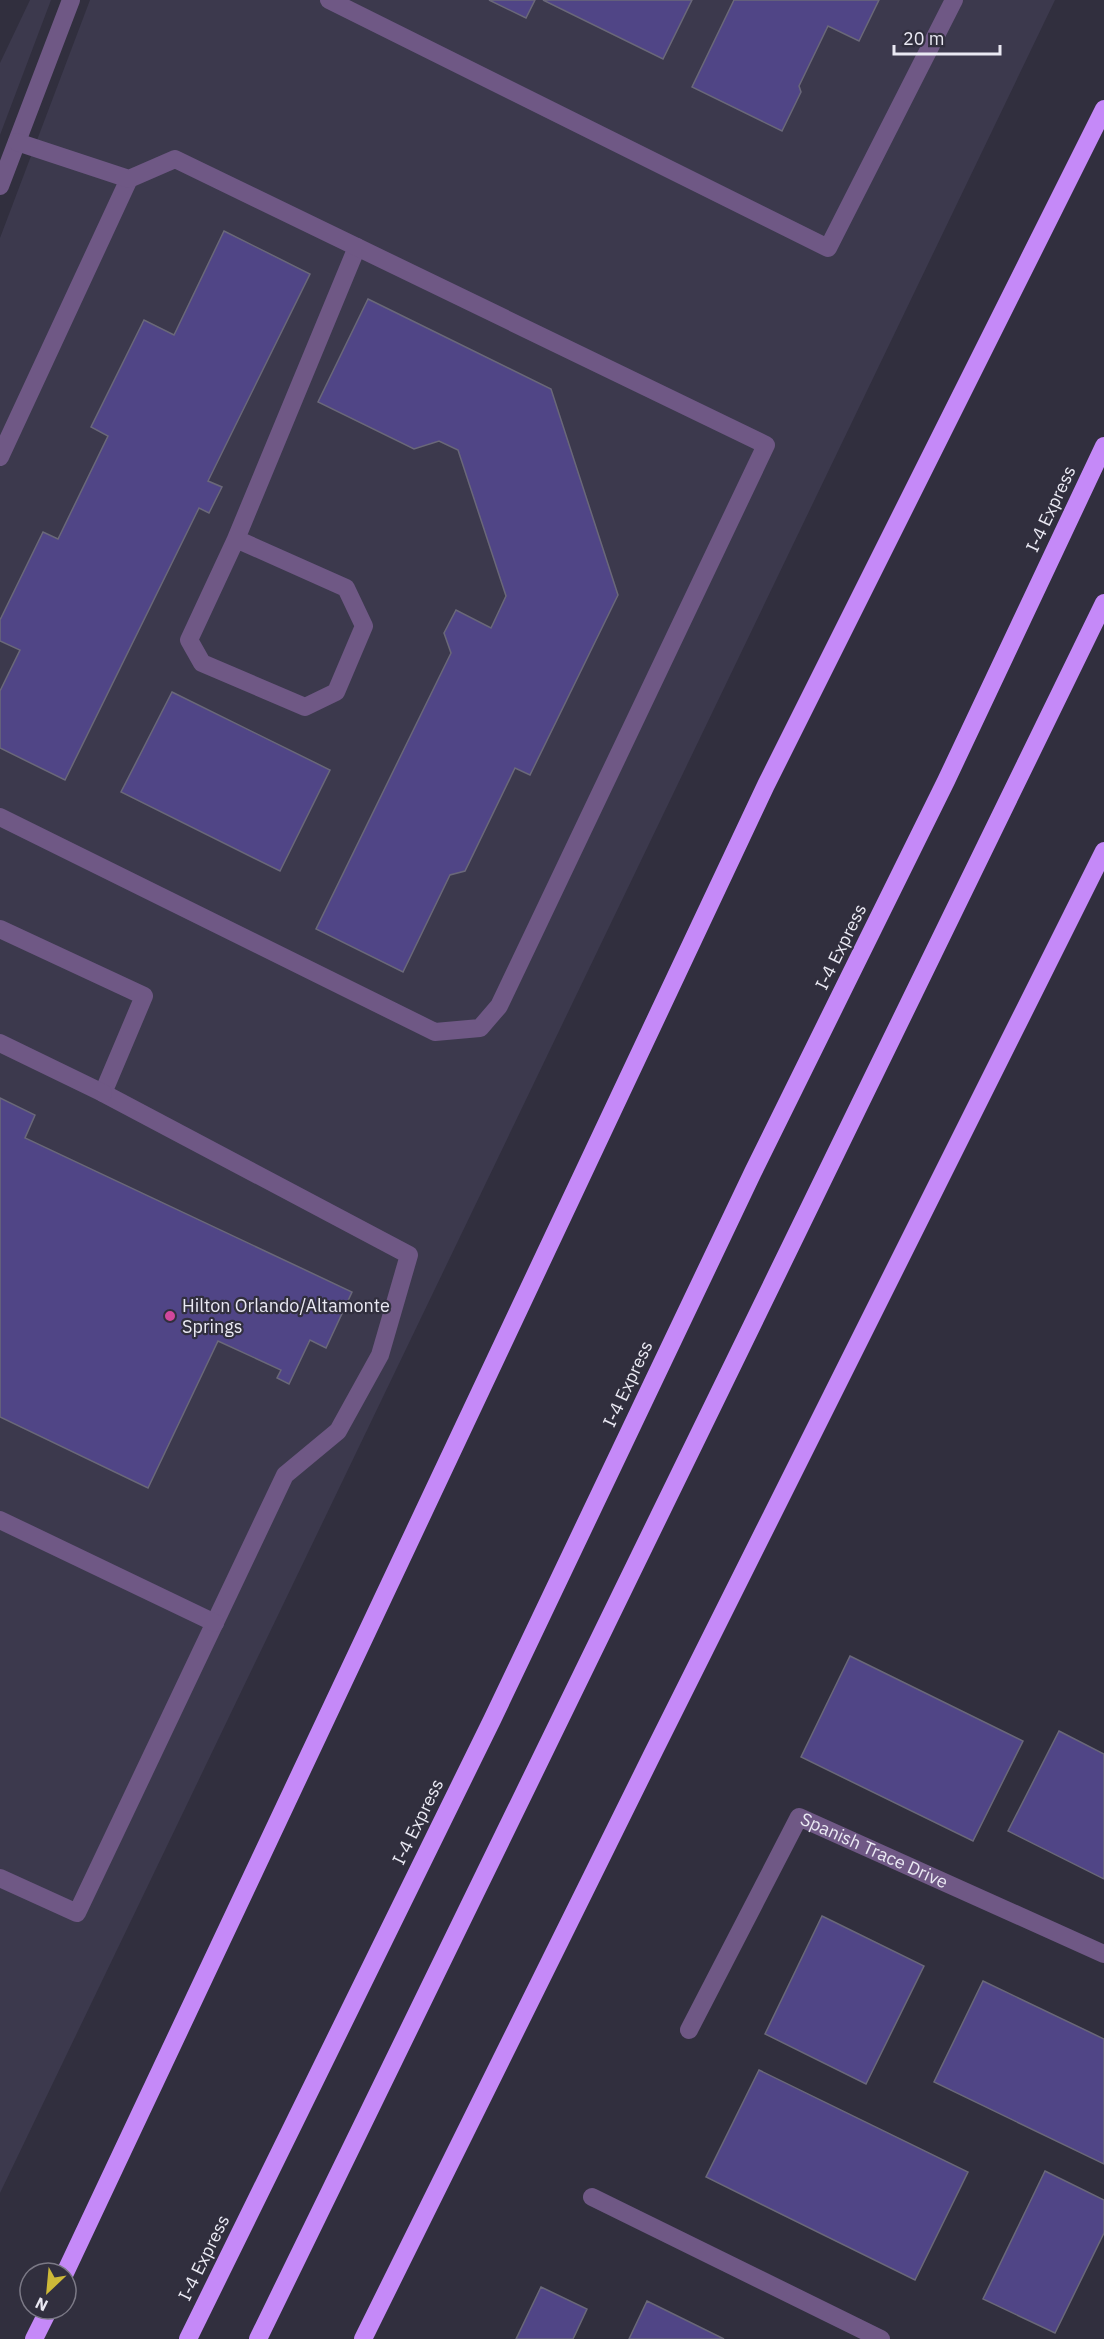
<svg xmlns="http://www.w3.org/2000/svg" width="1104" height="2339" viewBox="0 0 1104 2339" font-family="'IBM Plex Sans',sans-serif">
<rect width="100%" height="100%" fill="#312f3e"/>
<!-- built -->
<path fill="#3c394d" d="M30,0H51L0,135V63Z
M90,0H1055L0,2193V238Z"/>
<!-- building -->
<path fill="#504586" stroke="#6a6879" stroke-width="1.5" d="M489,0H535L526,18Z
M543,0H692L663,59Z
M734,0H879L859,41L828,26L799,86L801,92L782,131L692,87Z
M224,231L310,274L208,481L222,487L209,513L199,508L65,780L0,748V691L20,650L0,641V620L43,532L58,539L108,436L91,427L144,320L174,335Z
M368,299L551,389L618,595L530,775L515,768L465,871L450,875L403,972L316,929L451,653L444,633L456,610L491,628L506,596L458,450L439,441L414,449L318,402Z
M172,692L330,770L280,871L121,792Z
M0,1098L35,1115L25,1138L352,1292L326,1348L310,1340L289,1384L277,1378L281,1370L218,1341L148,1488L0,1417Z
M850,1656L1023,1741L973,1841L801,1757Z
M1059,1731L1104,1754V1879L1008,1831Z
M822,1916L924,1966L866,2084L765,2034Z
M983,1981L1104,2039V2164L934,2082Z
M759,2070L968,2172L915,2280L706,2177Z
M1045,2171L1104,2200V2233L1055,2333L983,2299Z
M541,2287L587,2309L573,2339H516Z
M647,2301L724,2339H629Z"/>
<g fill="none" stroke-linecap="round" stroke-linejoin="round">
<!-- minor -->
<g stroke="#6f5885" stroke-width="18">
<path d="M329,0L828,248L954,0"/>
<path d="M0,186L71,0"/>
<path d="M0,457L129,179"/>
<path d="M236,539L189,640L202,663L305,707L336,692L364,626L346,588L236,539L357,247"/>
<path d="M0,817L435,1032L480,1028L499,1006L766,445L175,159L129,179L17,142"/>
<path d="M0,929L144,996L103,1093L409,1255L380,1355L338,1431L285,1475L77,1913L0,1878"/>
<path d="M0,1043L103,1093"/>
<path d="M0,1520L215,1623"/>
<path id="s1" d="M689,2030L799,1817L1104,1954"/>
<path d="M592,2197L881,2339"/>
</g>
<!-- highway -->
<path stroke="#c589f8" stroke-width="18" d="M65,2273L766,785L1104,109
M34,2339L49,2309
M188,2339L492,1720L753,1172L946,781L1104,446
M258,2339L1104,603
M363,2339L651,1757L1104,851"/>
</g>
<!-- markers -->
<circle fill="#d1479c" stroke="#312f3e" stroke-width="2" cx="170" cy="1316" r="6"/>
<g text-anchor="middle" stroke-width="4.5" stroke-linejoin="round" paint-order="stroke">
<!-- street labels -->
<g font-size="18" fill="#eae9f3" stroke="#312f3e">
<text transform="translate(1051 509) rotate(-65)" y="6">I-4 Express</text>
<text transform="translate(841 947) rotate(-64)" y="6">I-4 Express</text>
<text transform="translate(628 1384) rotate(-65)" y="6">I-4 Express</text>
<text transform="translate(418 1822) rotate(-64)" y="6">I-4 Express</text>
<text dy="6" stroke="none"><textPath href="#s1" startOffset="322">Spanish Trace Drive</textPath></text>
<text transform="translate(204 2258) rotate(-64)" y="6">I-4 Express</text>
</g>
<!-- poi labels -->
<g font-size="18" fill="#eae9f3" stroke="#312f3e" text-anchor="start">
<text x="182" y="1312">Hilton Orlando/Altamonte<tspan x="182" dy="21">Springs</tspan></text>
</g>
</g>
<!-- north arrow -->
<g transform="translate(48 2291) rotate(206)"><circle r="28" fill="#312f3e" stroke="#7b7986" stroke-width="1.5"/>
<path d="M0-4.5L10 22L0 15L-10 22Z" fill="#cdb938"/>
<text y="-9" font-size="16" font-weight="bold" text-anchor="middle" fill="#eae9f3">N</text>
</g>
<!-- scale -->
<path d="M894 45v9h106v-9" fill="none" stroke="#eae9f3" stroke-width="3"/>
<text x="903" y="45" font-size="18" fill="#eae9f3" stroke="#312f3e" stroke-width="4.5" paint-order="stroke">20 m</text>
</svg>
